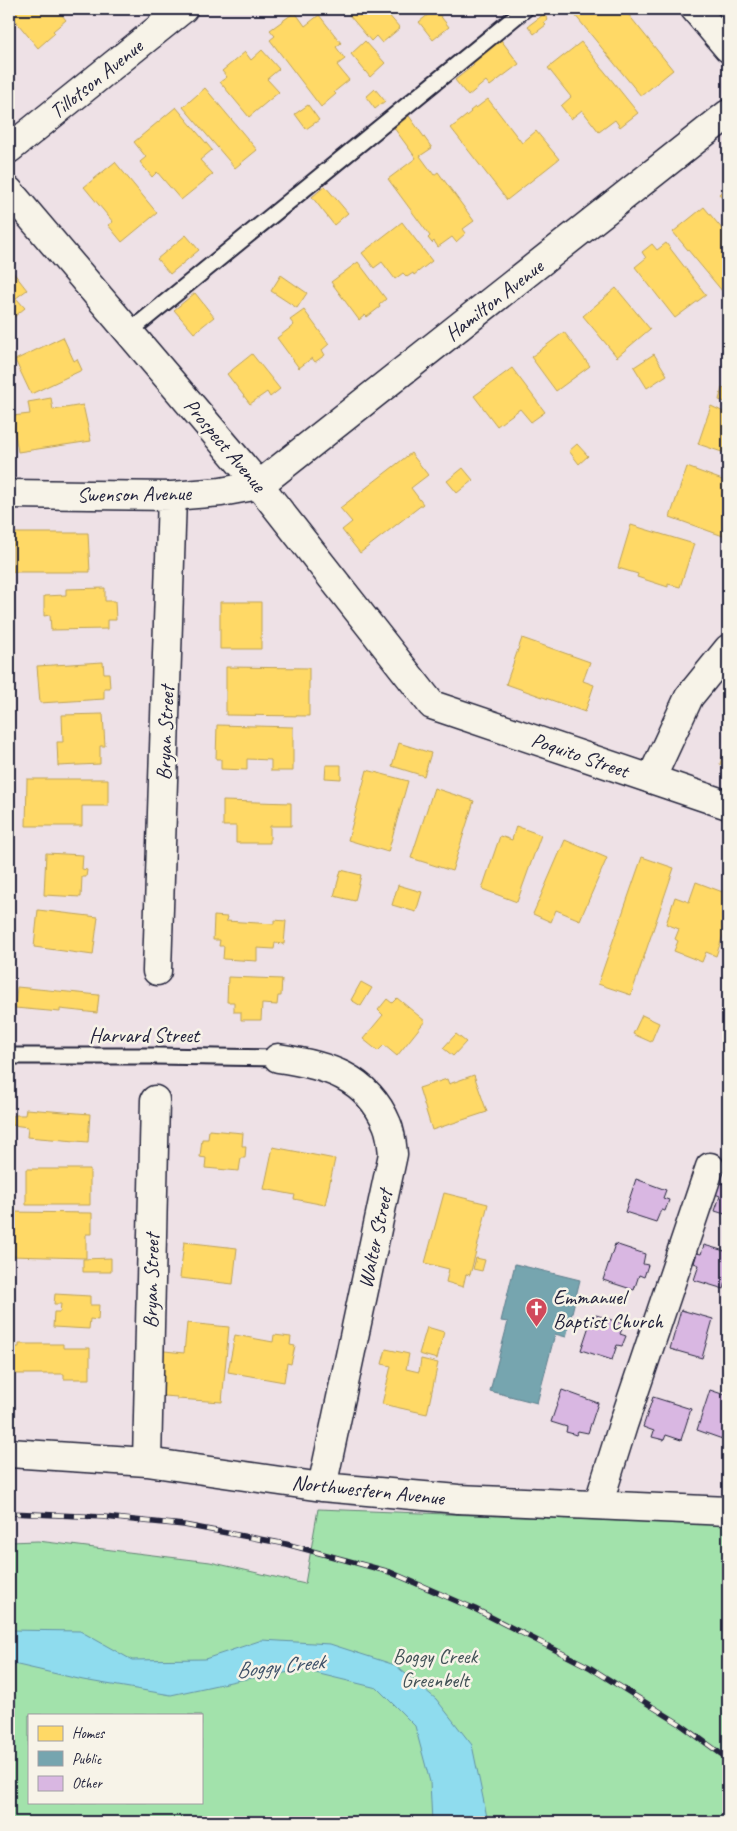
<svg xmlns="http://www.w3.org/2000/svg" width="737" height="1831" viewBox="0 0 737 1831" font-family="Caveat,sans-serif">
<rect width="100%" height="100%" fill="#eee1e6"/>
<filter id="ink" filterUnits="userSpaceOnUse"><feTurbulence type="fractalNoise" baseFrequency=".02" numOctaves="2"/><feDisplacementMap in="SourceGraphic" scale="10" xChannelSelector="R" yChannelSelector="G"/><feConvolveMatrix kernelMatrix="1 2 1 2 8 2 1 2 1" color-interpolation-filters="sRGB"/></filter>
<g filter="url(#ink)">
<!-- green -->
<path fill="#a2e2ab" stroke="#628273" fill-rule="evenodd" d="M318,1509L728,1525V1822H9V1542L38,1541L210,1562L305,1584ZM29,1715H201V1802H29Z"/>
<!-- water -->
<path fill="#8fdcee" stroke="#6392a6" d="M9,1630L80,1631L132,1660L205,1659L262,1640L330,1644L395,1665L436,1699L472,1745L488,1822H432L430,1782L415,1726L377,1688L303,1670L240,1680L171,1695L83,1680L9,1663Z"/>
<!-- homes -->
<path fill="#ffd966" stroke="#bda259" d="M9,9H57L66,20L53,31L55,33L38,48L9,13Z
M344,9H392L387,13L400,28L382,43L376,36L371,41Z
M435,9L449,27L433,40L419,22Z
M570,9H624L673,70L641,96Z
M295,12L305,26L319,15L341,43L336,47L345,59L337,65L349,80L334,92L336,94L321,107L270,40L275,36L270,30Z
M544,14L548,20L544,23L546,25L534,34L528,26Z
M498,36L519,64L490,86L486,81L468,96L455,80L474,65L469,59Z
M365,41L385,63L370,77L351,54Z
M581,42L638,113L620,127L615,120L599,132L582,110L571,119L561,106L571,97L548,68Z
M262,50L279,69L267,79L279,92L249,117L220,82L227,77L222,71L245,52L251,60Z
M205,88L257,150L235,168L183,107Z
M375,89L385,101L375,109L366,97Z
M488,99L522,143L536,131L559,159L507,200L451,128L471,112L470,111L475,107L476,108Z
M308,105L319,120L306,129L295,114Z
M176,107L212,150L200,160L213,174L181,200L157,172L152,177L140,162L146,157L134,142Z
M409,116L432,148L420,156L434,175L438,172L474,221L463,229L466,233L456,242L452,237L438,247L434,241L432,243L428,238L430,236L388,179L416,158L394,128Z
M115,162L157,213L122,242L108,225L113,222L84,187Z
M325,186L348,213L334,225L312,197Z
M728,186V205L719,194Z
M704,207L728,236V298L673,232Z
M402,222L432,261L414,275L413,273L407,277L403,273L395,279L382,262L374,268L362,253Z
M186,235L199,250L170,274L157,259Z
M666,243L706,295L675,318L635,267L646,258L642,252L652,244L657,250Z
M358,262L386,299L379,305L380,307L367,317L365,315L359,320L331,282Z
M9,267L27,290L16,298L25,308L9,321Z
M281,275L307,293L297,308L271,291Z
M616,288L650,329L617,357L583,316Z
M195,293L214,317L194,333L174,310Z
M304,310L329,344L322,350L325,355L315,362L312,358L299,368L277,338L294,325L290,320Z
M564,332L590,366L556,391L531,357Z
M63,337L74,361L77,359L82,370L31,394L15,360Z
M252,354L280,389L270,397L267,392L250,404L227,374Z
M654,354L667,375L647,388L634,367Z
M512,368L545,412L531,422L520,409L497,426L474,396Z
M722,388L728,390V403L719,400Z
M51,398L53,410L83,405L91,441L18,452L12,416L30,414L28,402Z
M711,406L728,414V454L698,444Z
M577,444L588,456L579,464L569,451Z
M411,453L428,475L411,488L423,504L360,553L342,530L352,522L340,508Z
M687,467L728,482V521L723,536L670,517Z
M463,468L473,480L457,493L447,481Z
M631,525L694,544L680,587L668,584V587L637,577L638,574L618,568Z
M13,533H88L90,572H13Z
M105,588V601H115L116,620H107V629L51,630L50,615L44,616V596L66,595V589Z
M220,602H261V649H220Z
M522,638L590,662L583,681L594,685L585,712L506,684Z
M103,662L104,673H109L110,688H104V699L40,703L37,666Z
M226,667L309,668V716L226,715Z
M103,714L105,746H100V764L58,766L57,742H63L62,715Z
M217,725L293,727V771H271V760L247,759V770L221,769V759H216Z
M728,740V767L720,764Z
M399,743L431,753L424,776L392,766Z
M326,765H341V779L325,778Z
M367,770L408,781L388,852L348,840Z
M27,779H108V806H82V826H26Z
M434,788L474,801L452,871L411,858Z
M223,801L291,803V826H270V843H236V826H223Z
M516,826L541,835L517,902L482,889L500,836L512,840Z
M565,840L607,858L580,920L556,910L551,922L533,914Z
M46,853L83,855L82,869L87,870L86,877H82L81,897L44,895Z
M642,857L674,868L631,995L598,984Z
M341,870L361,875L355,901L334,896Z
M696,882L728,894V921L716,956L706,952L702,962L674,951L678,941L675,939L679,929L666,924L675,897L689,902Z
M398,885L422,892L416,912L392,905Z
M38,910L98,917L93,955L34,947Z
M214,916L227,917L226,921L274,924V920L286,921L284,944L275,943L274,949L257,948V961L223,959L224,946H219L220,940H213Z
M228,977L282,979L281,996H278L277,1005L262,1004L261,1020H241V1012H234V1002H227Z
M361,982L372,988L361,1006L351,1000Z
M17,987L99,995L97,1013L60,1009V1012L15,1008Z
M397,998L425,1021L397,1056L384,1045L378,1051L363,1039L383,1015L378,1010L387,999L392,1003Z
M642,1015L659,1023L651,1042L633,1034Z
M456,1034L466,1042L453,1056L443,1048Z
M474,1075L487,1112L432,1130L419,1088L447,1079L449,1084Z
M26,1109L90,1114L88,1142L27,1137L28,1127L12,1125L13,1115H25Z
M209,1130L243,1133L242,1146H246L245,1158H241L239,1171L205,1168L206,1158L200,1157L202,1139H208Z
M273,1147L335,1159L325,1205L294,1199L295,1195L264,1189Z
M26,1169H90V1205H26Z
M444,1193L488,1204L470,1275L466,1274L463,1287L446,1282L449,1269L425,1263Z
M9,1212L92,1213V1234H86V1258L9,1256Z
M184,1242L237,1248L233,1284L180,1278Z
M111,1258V1272H83V1259Z
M476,1258L485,1260L482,1271L473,1269Z
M55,1294L90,1296V1305H99L98,1320L90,1319L89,1329L53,1327L54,1312H60L61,1304H54Z
M187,1323L229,1327L222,1402L177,1399V1397L151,1395L155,1350L184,1353Z
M427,1327L444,1332L437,1359L419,1354Z
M235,1335L273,1342L274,1335L291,1337L290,1345L295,1346L291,1364L287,1363L284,1382L228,1372Z
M19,1344H63V1348H90V1379H64V1374H9V1347H19Z
M386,1349L409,1354L406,1369L419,1372L421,1359L438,1363L427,1414L382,1404L391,1366L382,1364Z"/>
<!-- public -->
<path fill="#76a5af" stroke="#5d7e8c" d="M515,1264L580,1280L566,1337L555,1334L537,1403L490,1391L508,1322L501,1321Z"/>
<!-- building -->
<path fill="#d9b7e2" stroke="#22223b" d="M727,1174L728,1175V1215L715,1211L720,1196L715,1194L718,1182L724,1184Z
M636,1179L666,1190L663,1198L669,1200L665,1211L661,1210L656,1222L625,1212Z
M615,1244L645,1254L643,1264L648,1265L644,1277L639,1275L634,1290L603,1280Z
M704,1245L728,1252V1275L724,1289L694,1280L699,1265L694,1263L697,1253L701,1254Z
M681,1310L713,1319L702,1358L670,1349Z
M593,1314L624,1324L620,1334L626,1336L622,1346L617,1345L612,1360L581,1350Z
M562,1390L598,1403L588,1433L578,1431L576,1435L570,1433L566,1432L567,1427L551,1422Z
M710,1390L728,1396V1441L697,1430Z
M653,1397L691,1409L681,1440L666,1435L664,1440L652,1437L654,1431L643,1427Z"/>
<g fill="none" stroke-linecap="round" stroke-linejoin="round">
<defs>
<path id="lane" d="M129,332L525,9
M9,1056H156L278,1058"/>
<path id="street" d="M695,9L728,48
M9,149L183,9
M9,494L172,496L221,492L259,485L728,114
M651,779L689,697L728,649
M157,971L172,496
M278,1058C326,1065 367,1076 387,1124C391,1133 392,1144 393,1154L322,1487
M9,1453L147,1462L322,1487L458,1499L728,1511
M147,1462L155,1100
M598,1505L623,1425L710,1167"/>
<path id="secondary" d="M9,191L259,485L432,705L728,805"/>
</defs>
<!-- lane casing -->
<use href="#lane" stroke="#22223b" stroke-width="19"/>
<!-- street casing -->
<use href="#street" stroke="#22223b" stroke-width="31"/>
<!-- secondary casing -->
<use href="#secondary" stroke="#22223b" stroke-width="31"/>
<!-- lane -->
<use href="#lane" stroke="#f7f3e8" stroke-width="15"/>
<!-- street -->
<use href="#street" stroke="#f7f3e8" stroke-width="28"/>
<!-- secondary -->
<use href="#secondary" stroke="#f7f3e8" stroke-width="28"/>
<defs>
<path id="rail" d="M9,1513L104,1517L184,1525L286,1544L390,1572L475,1609L589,1667L680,1724L728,1759"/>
</defs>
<!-- rail casing -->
<use href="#rail" stroke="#22223b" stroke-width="5.5"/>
<!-- rail -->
<use href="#rail" stroke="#f7f3e8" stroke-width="4" stroke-dasharray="11" stroke-linecap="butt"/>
</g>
</g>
<!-- icons -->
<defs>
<symbol id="church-pin" viewBox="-11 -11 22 30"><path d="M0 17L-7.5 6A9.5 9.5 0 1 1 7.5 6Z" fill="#d1495b" stroke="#f7f3e8"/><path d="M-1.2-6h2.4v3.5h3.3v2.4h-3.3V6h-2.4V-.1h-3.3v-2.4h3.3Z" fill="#fff"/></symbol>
</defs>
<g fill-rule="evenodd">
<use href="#church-pin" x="524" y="1296" width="25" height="34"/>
</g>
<g text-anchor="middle" stroke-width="5" stroke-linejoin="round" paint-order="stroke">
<!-- street labels -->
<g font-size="21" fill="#22223b" stroke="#f7f3e8">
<text transform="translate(96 79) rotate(-39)" y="7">Tillotson Avenue</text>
<text transform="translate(494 300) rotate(-38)" y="7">Hamilton Avenue</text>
<text transform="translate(225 445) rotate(50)" y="7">Prospect Avenue</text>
<text transform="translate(134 494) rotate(-1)" y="7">Swenson Avenue</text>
<text transform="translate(165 733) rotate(-88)" y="7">Bryan Street</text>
<text transform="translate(580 755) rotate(19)" y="7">Poquito Street</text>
<text x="144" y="1042">Harvard Street</text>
<text transform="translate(375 1239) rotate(-78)" y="7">Walter Street</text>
<text transform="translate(151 1281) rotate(-89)" y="7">Bryan Street</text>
<text transform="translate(368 1490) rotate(6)" y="7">Northwestern Avenue</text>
</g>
<!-- poi labels -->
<g font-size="21" fill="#22223b" stroke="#f7f3e8" text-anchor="start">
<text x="553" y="1304">Emmanuel<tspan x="553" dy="24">Baptist Church</tspan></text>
</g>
<!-- park labels -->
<g font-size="21" fill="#425257" stroke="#f7f3e8">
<text x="435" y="1663">Boggy Creek<tspan x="435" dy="24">Greenbelt</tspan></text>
</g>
<!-- water labels -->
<g font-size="22" font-style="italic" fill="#3d5068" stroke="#f7f3e8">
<text transform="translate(280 1665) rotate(-6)" y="8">Boggy Creek</text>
</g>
</g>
<!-- margin -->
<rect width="737" height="1831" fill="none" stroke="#f7f3e8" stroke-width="30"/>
<rect x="15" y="15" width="707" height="1801" fill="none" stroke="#22223b" stroke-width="2" filter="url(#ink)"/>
<!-- legend -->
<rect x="28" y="1714" width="175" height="90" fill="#f7f3e8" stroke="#a29fa3"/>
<rect x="38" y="1726" width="25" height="15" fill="#ffd966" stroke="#a29fa3"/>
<text x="72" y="1738" font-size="15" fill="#22223b">Homes</text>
<rect x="38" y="1751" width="25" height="15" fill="#76a5af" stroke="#a29fa3"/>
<text x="72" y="1764" font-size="15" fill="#22223b">Public</text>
<rect x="38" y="1776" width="25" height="15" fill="#d9b7e2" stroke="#a29fa3"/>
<text x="72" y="1788" font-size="15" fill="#22223b">Other</text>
</svg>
